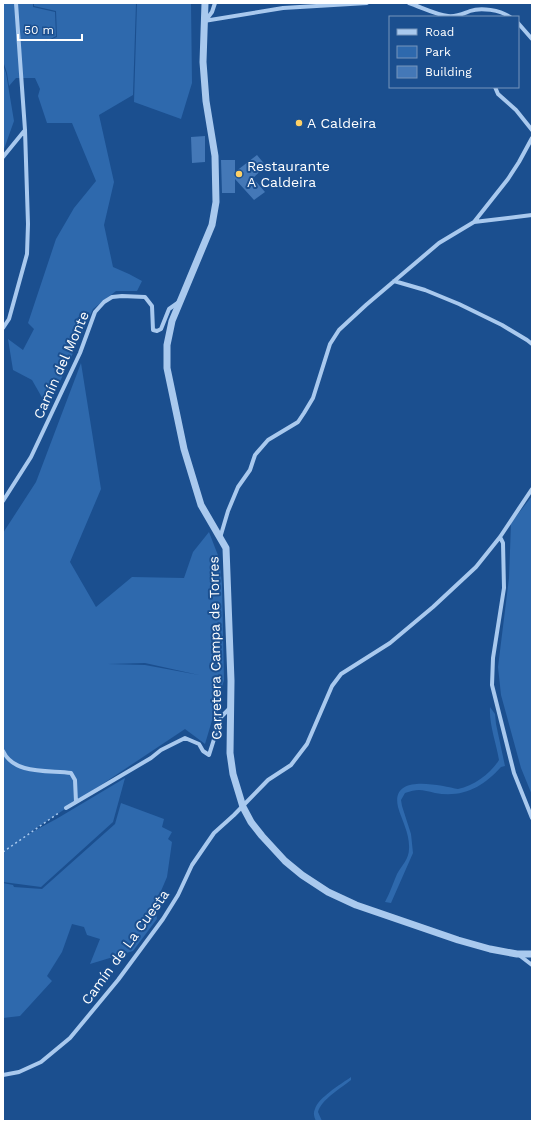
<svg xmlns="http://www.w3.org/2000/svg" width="535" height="1124" viewBox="0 0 535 1124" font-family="'Work Sans',sans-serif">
<rect width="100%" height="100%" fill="#1b4f8f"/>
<!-- green -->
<path fill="#2e69ad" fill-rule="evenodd" d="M3,3H33V7L55,12L56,36L45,42L44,55L45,42L57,37L56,11L34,6V3H136L133,95L99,115L114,182L104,225L113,267L129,274L142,281L137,291H116L93,309L48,408L32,380L13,370L8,339L23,350L34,329L28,323L56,239L74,208L96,181L72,123H47L38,96L40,89L35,78H16L9,86L7,73L3,61Z
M137,3H191L192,83L181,119L134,102Z
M3,65L6,73L14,121L3,152Z
M81,363L101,489L70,562L96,607L132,577L184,578L193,552L209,532L219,558L222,584L224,680L205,744L185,729L23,837L58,818L125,778L113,822L41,887L3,882V533L36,482ZM145,663L199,675L145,665L108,664Z
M532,496V795L521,768L501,695L498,667L509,578L511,523Z
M490,707L495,714L496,724L505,766L501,767C483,787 463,798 435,793C423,790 418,788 405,793L401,800L402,806L411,834L413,853L391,903L385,902C390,893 393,883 397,874C402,865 409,859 409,849C410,834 402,821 398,807C390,772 442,786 458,789C474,786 491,773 499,760C496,742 489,725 490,707Z
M121,803L164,819L162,827L172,832L168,839L172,842L167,877L155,905L157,919L133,951L90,964L100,939L87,935L84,927L72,924L62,952L47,976L52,981L20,1016L3,1018V883L13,885L14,887L42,889L115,824Z
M351,1077V1080C341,1088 321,1100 318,1112L322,1121H316C314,1117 313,1113 315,1109C318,1098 341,1084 351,1077Z"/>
<!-- building -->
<path fill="#4478b7" d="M205,136V162L192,163L191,137Z
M257,155L266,166L253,178L265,192L254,200L235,179V193H222L221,160H235V172Z"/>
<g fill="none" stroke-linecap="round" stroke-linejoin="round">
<!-- path -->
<path stroke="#a9c9ee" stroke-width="1.5" stroke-dasharray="2 3" stroke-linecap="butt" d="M3,852L60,812"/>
<!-- minor -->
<path stroke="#a9c9ee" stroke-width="4" d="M409,3C421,7 437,15 448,16C457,17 462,14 470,11C481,7 500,10 510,17
M206,20L212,12L215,3
M204,21L283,8L367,3
M518,23L532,39
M495,87L498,94L516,110L532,130
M3,157L25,130
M474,222L508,179L519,162L532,138
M394,281L425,290L459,304L502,325L527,340L532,344
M3,328L9,319L27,254L28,224L25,130L16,3
M3,501L31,457L80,353L95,312L104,302L112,297L122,296L145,297L152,306L153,330L157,331L161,329L169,309L179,302
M500,537L503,543L504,588L493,658L492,685L514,773L532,818
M220,538L228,511L238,487L250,470L255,455L268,440L298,422L304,413L313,398L330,344L339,330L366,305L439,243L474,222L532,215
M3,751C14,775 49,770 71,773L75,780L76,802
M66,808L151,758L161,750L185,738L199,744L203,751L209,755L221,717L230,708
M519,955L532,965
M3,1075L19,1072L41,1062L70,1038L118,980L163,919L178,895L192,865L214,833L234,815L268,780L291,765L307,744L332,686L341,674L390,643L433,607L476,567L500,537L532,489"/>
<!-- tertiary -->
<path stroke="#a9c9ee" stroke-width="7" d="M205,3L203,62L206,101L215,156L216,202L212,225L172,321L167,345V368L184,449L201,505L226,548L231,681L230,753L233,774L243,807L251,822L262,836L285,861L302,875L328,892L356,905L458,940L490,949L517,954H532"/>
</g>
<!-- markers -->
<g fill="#ffd166" stroke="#1b4f8f" stroke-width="1.5">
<circle cx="299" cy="123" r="4"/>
<circle cx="239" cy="174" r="4"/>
</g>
<g text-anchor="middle" stroke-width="4" stroke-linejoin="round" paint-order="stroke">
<!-- poi labels -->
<g font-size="14" fill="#fff" stroke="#1b4f8f" text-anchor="start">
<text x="307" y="128">A Caldeira</text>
<text x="247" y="171">Restaurante<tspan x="247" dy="16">A Caldeira</tspan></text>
</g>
<!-- street labels -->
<g font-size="14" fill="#fff" stroke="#1b4f8f">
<text transform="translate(61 365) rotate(-66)" y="5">Camín del Monte</text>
<text transform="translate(215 648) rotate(-91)" y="5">Carretera Campa de Torres</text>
<text transform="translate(125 947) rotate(-54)" y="5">Camín de La Cuesta</text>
</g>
</g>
<!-- border -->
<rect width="535" height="1124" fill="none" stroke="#ffffff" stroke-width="8"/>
<!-- legend -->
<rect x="389" y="16" width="130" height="72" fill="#1b4f8f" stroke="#7695bc"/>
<rect x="397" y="29" width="20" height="6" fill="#a9c9ee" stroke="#7695bc"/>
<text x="425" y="36" font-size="12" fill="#ffffff">Road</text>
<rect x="397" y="46" width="20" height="12" fill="#2e69ad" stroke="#7695bc"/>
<text x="425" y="56" font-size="12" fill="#ffffff">Park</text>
<rect x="397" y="66" width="20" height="12" fill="#4478b7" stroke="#7695bc"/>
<text x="425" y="76" font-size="12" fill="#ffffff">Building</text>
<!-- scale -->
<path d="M18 34v6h64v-6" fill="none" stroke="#ffffff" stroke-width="2"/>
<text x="24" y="34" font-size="12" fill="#ffffff" stroke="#1b4f8f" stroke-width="3" paint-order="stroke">50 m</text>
</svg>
